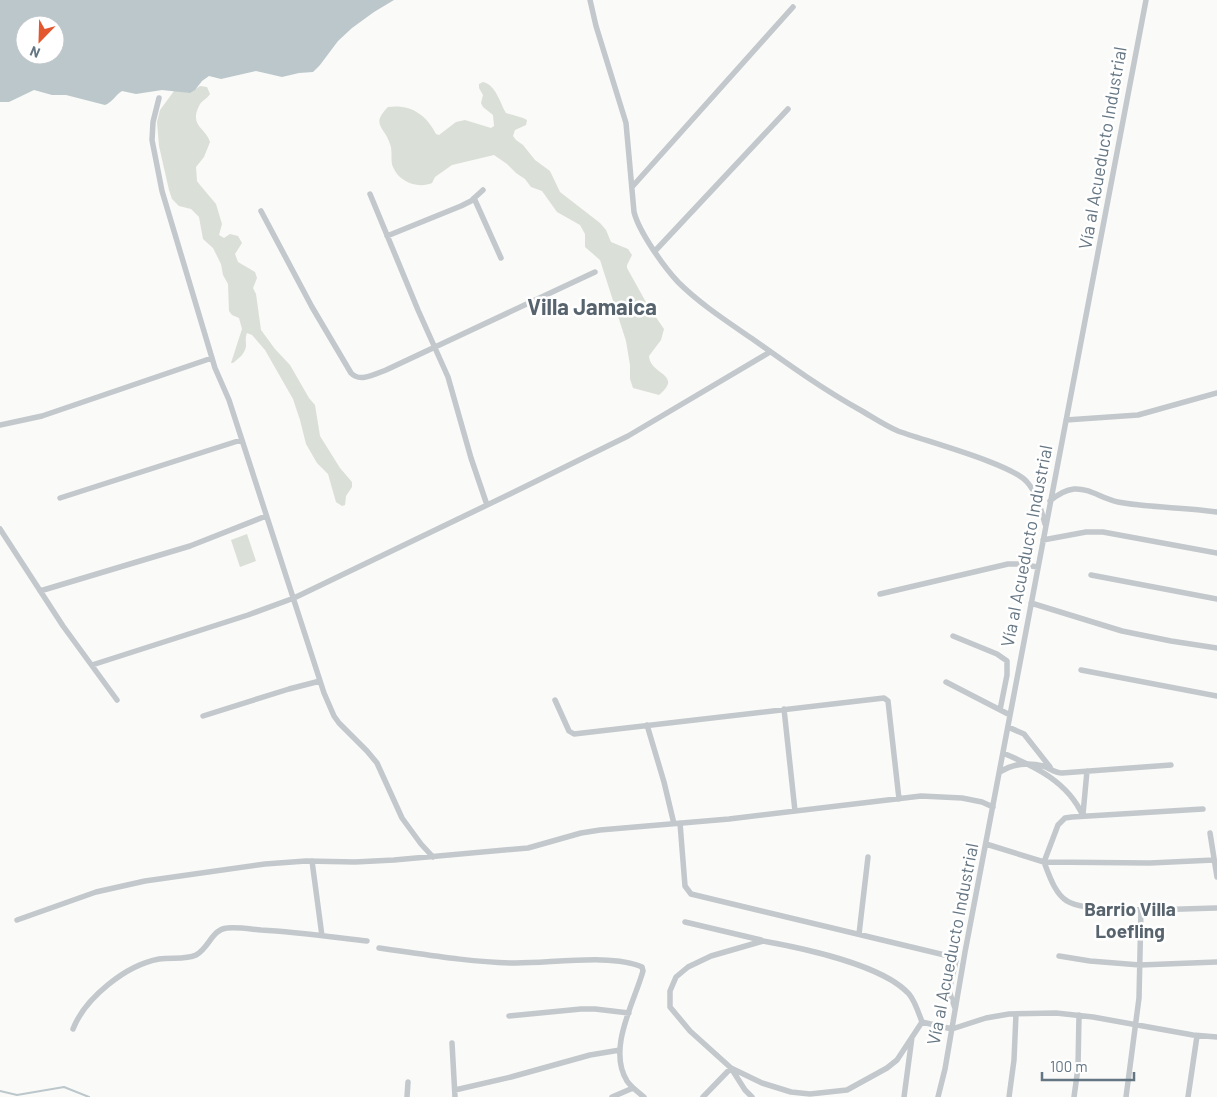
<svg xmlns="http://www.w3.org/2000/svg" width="1217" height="1097" viewBox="0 0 1217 1097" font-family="Barlow,sans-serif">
<rect width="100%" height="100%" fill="#fafaf8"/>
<!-- green -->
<path fill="#dadfd7" d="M483,82C496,85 500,103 506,113L523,118L527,120L526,125L515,130L513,136L516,140L523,145L535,160L550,171L560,192L600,223L606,230L611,242L628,249L632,255L627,265V268L647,304L664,329L661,340L649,356C650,375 684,374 659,395L633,388L630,379V365L626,341L600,260L585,247V234L580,225L557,212L542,191L531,187L525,179L516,173L507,164L494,155L452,165L435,177L432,183C418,189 399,182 393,167C390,161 393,151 390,144C385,127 370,125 388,107C410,104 426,114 436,134L439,135L456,122L465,120L491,128L494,126L493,115L483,107L481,103L483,95L479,88V84Z
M200,86L207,87L210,94C207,99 201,101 199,106C189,126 206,128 210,142L204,157L196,167L197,181L200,185L216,204L222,224L219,235L224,238L230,234L238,236L242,243L235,254L238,262L255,272L257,278L253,288L256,294L261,330L275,349L290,365L309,398L315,405L320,436L340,468L352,482V487L346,496L345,505L342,506L336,502L328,474L317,463L306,444L300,420L293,399L265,350L252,335L247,333C245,338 246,341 246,346C245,354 239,358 233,363H231L242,329L239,318L232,315L229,311L228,284L223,275L221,264L213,248L203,239L199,217L191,209L179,206L172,199L169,190L159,146L157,122L160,110L174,91C190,90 184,97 200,86Z
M247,534L256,561L240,567L231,540Z"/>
<!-- water -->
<path fill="#bbc7cb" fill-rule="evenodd" d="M0,0H394L374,12L352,28L338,41L320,65L313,72L299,73L282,77L256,71L221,79L209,76L202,81L195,90L190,93L162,90L136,94L122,91C115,95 113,102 105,105L66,95H52L34,90L9,102H0ZM25,25H55V55H25Z"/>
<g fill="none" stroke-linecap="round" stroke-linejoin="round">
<!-- stream -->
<path stroke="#bbc7cb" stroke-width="2" d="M0,1091L17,1095L64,1087L89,1097"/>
<!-- minor -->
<path stroke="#c3c8cc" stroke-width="5.5" d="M590,0L596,26L626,123L634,212C639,232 664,267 678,282C700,304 728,322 754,340C789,365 824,390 862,411C874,418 886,426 898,431C925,441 1012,464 1027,482C1037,493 1041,510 1045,524
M159,98L153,122L152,140L162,191L215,368L229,400L324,693L334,716L339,723L367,751L377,763L402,818L421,844L433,857
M632,187L793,7
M370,194L418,310L448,377L471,458L487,505
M474,198L501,258
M261,211L312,307L351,373C360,383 375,374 386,370L595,272
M387,236L461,206L471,201L483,190
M655,251L788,109
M1066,420L1138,415L1217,393
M0,425L42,416L212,358
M60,498L241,440
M1050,501C1057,495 1065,490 1074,489C1090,488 1102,499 1118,502C1150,508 1184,507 1217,512
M0,529L63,626L117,700
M1043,540L1086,532H1103L1217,553
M1091,575L1217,599
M40,591L190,546L266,516
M880,594L1008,564H1018L1038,567
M1031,603L1122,631L1171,641L1217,648
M953,636L997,654L1007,661V675L1000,710
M92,665L248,615L294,598L510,494L628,436L770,352
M1081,670L1217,696
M946,682L1010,715
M555,700L569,731L574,734L884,698L888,701L889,710L899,799
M784,709L795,811
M203,716L289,689L320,681
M647,725L664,782L674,824
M1008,727L1024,734L1050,767
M1003,753C1036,767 1068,782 1083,816
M1000,772C1012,764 1028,762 1043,766C1050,768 1054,773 1062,773L1171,765
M1203,809L1072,817L1065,818L1058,825L1044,862C1049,875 1055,894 1067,901C1088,915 1187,908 1217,908
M1083,814L1087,771
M680,823L685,886L691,894L953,957L956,961L949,991L955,1008
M1210,833L1217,877
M986,844L1044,862L1150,863L1214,860
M312,861L322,936
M17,920L96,892L145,881L265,864L306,861L355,862L394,860L528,848L581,833L600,830L729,819L921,796L962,798L982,802L993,807
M685,922L761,940
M859,934L868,857
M763,941C802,948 883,965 909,994C915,1001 919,1014 922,1022L897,1060L887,1068L847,1090L810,1094L791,1092L762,1083L731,1068L690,1031L670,1007V991L676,977L688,967L711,956Z
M379,948C423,954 468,962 512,963C547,964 612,953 642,967L643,971C634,1003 607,1049 627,1081C631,1087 638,1092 644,1097
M1059,956L1090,961L1140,965L1217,962
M509,1016L581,1009H595L629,1013
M922,1022L952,1029L986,1018L1009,1014L1056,1013L1093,1017L1193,1035L1217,1037
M73,1029C85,998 126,965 159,959C171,957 186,960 196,955C209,948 212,929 227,928C238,927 250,929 261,930C297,932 332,937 367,941
M452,1043L455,1097
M455,1090L511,1077L590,1055L620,1050
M407,1097L408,1082
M612,1097L633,1088
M703,1097L731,1068L745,1090L752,1097
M904,1097L912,1037
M938,1097L945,1069L965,952L1146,0
M1009,1097L1014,1060L1016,1014
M1074,1097L1078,1068L1079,1015
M1126,1097L1139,998L1141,909
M1188,1097L1197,1036"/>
</g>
<g text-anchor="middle" stroke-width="5" stroke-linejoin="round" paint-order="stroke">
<!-- street labels -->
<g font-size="18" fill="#657683" stroke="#fff">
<text transform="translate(1103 148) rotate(-80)" y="6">Vía al Acueducto Industrial</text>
<text transform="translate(1027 546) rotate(-79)" y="6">Vía al Acueducto Industrial</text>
<text transform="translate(953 944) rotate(-79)" y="6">Vía al Acueducto Industrial</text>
</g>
<!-- neighbourhood labels -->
<g font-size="19" font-weight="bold" fill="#57646e" stroke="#fff">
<text x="1130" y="916">Barrio Villa<tspan x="1130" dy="22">Loefling</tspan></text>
</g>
<!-- district labels -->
<g font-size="22" font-weight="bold" fill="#57646e" stroke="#fff">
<text x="592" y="315">Villa Jamaica</text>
</g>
</g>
<!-- north arrow -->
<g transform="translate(40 40) rotate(203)"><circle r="24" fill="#ffffff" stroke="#c1c8cd"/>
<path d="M0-4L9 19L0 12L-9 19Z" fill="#e4572e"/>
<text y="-8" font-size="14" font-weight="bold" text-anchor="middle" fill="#657683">N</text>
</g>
<!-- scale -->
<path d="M1042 1072v8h92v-8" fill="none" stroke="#657683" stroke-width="2.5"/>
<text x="1050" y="1072" font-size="15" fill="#657683" stroke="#ffffff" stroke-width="4" paint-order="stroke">100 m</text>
</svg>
